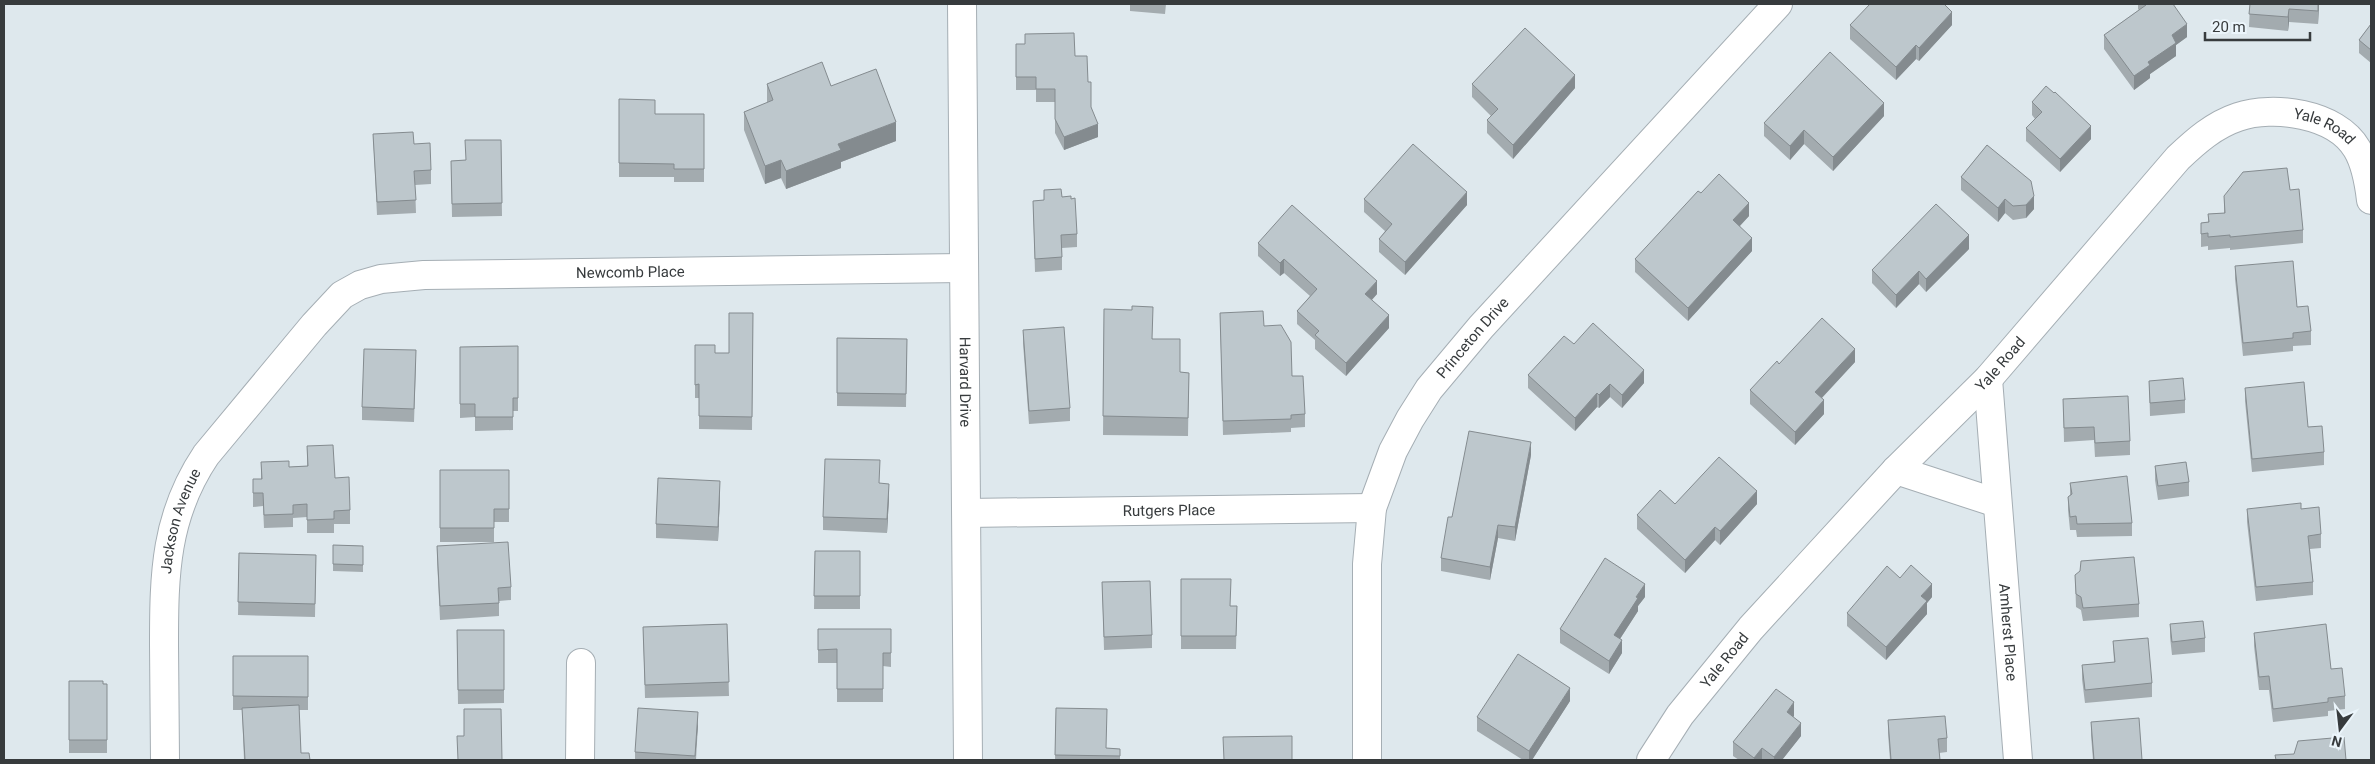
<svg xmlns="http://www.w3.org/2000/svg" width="2375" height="764" viewBox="0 0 2375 764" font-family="Roboto,sans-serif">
<rect width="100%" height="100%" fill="#dee8ed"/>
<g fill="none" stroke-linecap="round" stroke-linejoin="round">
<defs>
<g id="minor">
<path id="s1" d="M962,4L968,760"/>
<path id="s2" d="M1988,379L2018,760"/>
<path d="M1896,470L1997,503"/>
<path id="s3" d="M967,513L1372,508"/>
<path id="s4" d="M165,760C165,722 164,684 164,645C164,574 165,516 206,455L314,325L342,295L360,285L381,279L424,275L963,268"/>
<path d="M580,760L581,663"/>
<path id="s5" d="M1367,760V564L1372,508L1393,451L1410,419L1429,389L1481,327L1778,4"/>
<path id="s6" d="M1651,760L1680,715L1751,628L1896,470L1988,379L2178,158C2196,141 2214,125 2238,117C2273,105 2336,113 2357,149C2366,164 2369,183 2371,200"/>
</g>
</defs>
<!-- minor casing -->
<use href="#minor" stroke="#a5aeb4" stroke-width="30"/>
<!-- minor -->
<use href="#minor" stroke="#fff" stroke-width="28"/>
</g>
<!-- wall -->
<path fill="#a3abaf" d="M1130,4H1166L1165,14L1130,11Z
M2138,4H2173L2187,37L2176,45V56L2150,74V78L2134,90L2104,49V35L2139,10L2138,9Z
M2250,4H2319L2318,24L2289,22L2288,31L2249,27Z
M2371,24V63L2359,53V40Z
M1850,25H1952L1919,61L1916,59L1896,80L1850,39Z
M1016,44L1075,56L1088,82L1091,107L1098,137L1064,150L1055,133V102H1036V90H1016Z
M767,84L831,86L896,141L841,162V168L786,189L781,178L765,184L744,130V112L767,103Z
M1472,84L1575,88L1513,159L1487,133V120L1491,116L1472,97Z
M619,99L655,114H704V182H674V177H619Z
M2032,102L2091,139L2060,172L2026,141V128L2035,119L2032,115Z
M1884,116L1833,171L1804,144L1790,160L1764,136V123Z
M373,134L414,144L431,170V184L415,185L416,213L377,215Z
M501,140L502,216L452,217L451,161L466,160Z
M1987,145L2034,209L2026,218L2013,220L2005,213L1998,222L1961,190V177Z
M1044,190L1062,197L1071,199L1077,234V247L1062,248V270L1035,272L1033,201L1044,200Z
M2290,190L2303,230V243L2230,250V248L2208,250V246L2201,247V223L2208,222V214L2224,213V196Z
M1701,193L1749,216L1740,226L1752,251L1688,321L1635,272V259Z
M1364,199L1467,205L1405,275L1379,252V239L1385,231L1364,212Z
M1258,243L1377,294L1372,300L1389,328L1346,376L1315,349V340L1297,324V311L1310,296L1284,273L1280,276L1258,256Z
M1969,249L1926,292L1919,284L1896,308L1872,283V270Z
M2235,266L2297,307L2311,331V345L2293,346V351L2243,356L2235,279Z
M1104,309L1153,339L1180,372L1189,373L1188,436L1103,435Z
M753,313L752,430L699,429V398H695V345L715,353H729Z
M1220,313L1264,326L1292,376L1305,414V427L1291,428V432L1223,435Z
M1023,330L1070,408V421L1029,424L1023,343Z
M837,338L907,339L906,407L837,406Z
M1574,344L1644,383L1622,408L1610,397L1599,408L1597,407L1575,431L1528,388V375Z
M518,346V411H513V430L475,431V417L460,418V347Z
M1855,362L1822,398L1824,414L1795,445L1750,404V390L1779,364Z
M416,363L414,422L362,420V407Z
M2149,381L2185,400V413L2150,416Z
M2245,388L2308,427L2324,452V465L2252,472L2245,401Z
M2063,399L2130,441V455L2095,457L2094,440L2064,442Z
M307,446L335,478L350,510V524H334V533H307V517L293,518V527L264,528L263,506L253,507V479H261V462L289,467L307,466Z
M1531,455L1515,541L1498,538L1490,580L1441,571V558L1452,517Z
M2155,466L2189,482V496L2158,500L2155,480Z
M440,470H509V522H494V542H440Z
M879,483L889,497L887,533L823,530V517Z
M2070,483L2132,523V536L2077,537L2076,530H2070L2068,510V497L2070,495Z
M720,495L718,541L656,538V524Z
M1675,504H1757L1720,545L1715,540L1685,573L1637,529V515Z
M2247,509H2301L2321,534V548L2310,549L2313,582V595L2256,601L2247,522Z
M333,545L363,546V572L333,571Z
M437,546L511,587V600L499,601V616L440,620L437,559Z
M815,551H860V609H814Z
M239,553L316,555L315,617L238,615Z
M2075,575L2139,604V617L2083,621L2081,610L2076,607Z
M1900,578L1932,597L1927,603V614L1886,660L1847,626V613Z
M1181,579L1230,606H1237L1236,649H1181Z
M1102,582L1152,635V648L1104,650Z
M1645,597L1638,606V611L1620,639L1622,653L1609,674L1560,643V629Z
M727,624L729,696L645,698L643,627Z
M2170,624L2205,638V652L2172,655L2170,637Z
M818,629H891V667L883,666V702H837V663H818Z
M457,630H504V703L458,704Z
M2254,633L2331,669L2345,696V709L2328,711V716L2273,722L2269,690H2259L2254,646Z
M2113,641L2152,683V697L2085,703L2082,679V665L2114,662Z
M233,656H308V710H299L301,753L310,760H244L242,710H233Z
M69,681L107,684V753H69Z
M1570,701L1532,760H1523L1477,731V717Z
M1056,708L1106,748L1120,749V760H1055Z
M1794,716L1793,717L1801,736L1782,760H1739L1733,756V742Z
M1888,720L1947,738V752L1939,753L1940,760H1890L1888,733Z
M2091,722L2142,760H2093L2091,735Z
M698,725L696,760H635V752Z"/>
<!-- shaded-wall -->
<path fill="#848b8f" d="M2318,4H2319L2318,24Z
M2289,9V22L2288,31V17Z
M1952,12V25L1919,61V48Z
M2187,24V37L2176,45V56L2150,74V78L2134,90V76L2148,62L2172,35Z
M1916,45V59L1896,80V67Z
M1575,75V88L1513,159V145Z
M1884,103V116L1833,171V157Z
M896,122V141L841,162V168L786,189V171L838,144Z
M1098,124V137L1064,150V137Z
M2091,126V139L2060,172V159Z
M1804,130V144L1790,160V146Z
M781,160V178L765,184V166Z
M1467,192V205L1405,275V262Z
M2034,196V209L2026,218V205Z
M2005,199V213L1998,222V208Z
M1749,203V216L1733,233V220Z
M1969,235V249L1926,292V279Z
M1752,238V251L1688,321V308Z
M1284,259V273L1280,276V263Z
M1919,271V284L1896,308V295Z
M1377,281V294L1365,307V294Z
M1389,315V328L1346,376V363Z
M1855,349V362L1815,405V392Z
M1644,370V383L1622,408V395Z
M1610,384V397L1599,408V395Z
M1597,393V407L1575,431V418Z
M1824,400V414L1795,445V432Z
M1531,442V455L1515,541V527Z
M720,481V495L718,541V527Z
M889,484V497L887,533V519Z
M1757,491V504L1720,545V531Z
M1498,525V538L1490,580V567Z
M1715,527V540L1685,573V560Z
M1645,584V597L1638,606V611L1614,648V635L1636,597Z
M1932,584V597L1927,603V614L1886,660V647L1921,596Z
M1622,640V653L1609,674V661Z
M1570,688V701L1532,760H1529V751Z
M1794,702V716L1787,725V712Z
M698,712V725L695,760Z
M1801,723V736L1782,760H1774V757Z
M1762,748V760H1754V758Z"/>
<!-- building -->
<path fill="#bdc7cc" stroke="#848b8f" d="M1870,4H1944L1952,12L1919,48L1916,45L1896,67L1850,25Z
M2144,4H2173L2187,24L2172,35L2176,43L2148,62L2150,65L2134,76L2104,35L2146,5Z
M2250,4H2318V11L2289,9L2288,17L2249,14Z
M2371,24V50L2359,40Z
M1525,28L1575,75L1513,145L1487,120L1498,109L1472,84Z
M1074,33L1075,56H1087L1088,82H1091V107L1098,124L1064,137L1055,119V89H1036V77H1016V44H1025V34Z
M1830,52L1884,103L1833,157L1804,130L1790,146L1764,123Z
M822,62L831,86L876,69L896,122L838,144L841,150L786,171L781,160L765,166L744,112L773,100L767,84Z
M2046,86L2054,93L2055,92L2091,126L2060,159L2026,128L2042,112L2032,102Z
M619,99L655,100V114H704V169H674V164L619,163Z
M413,132L414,144L430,143L431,170L414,171L416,200L377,202L373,134Z
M465,140H501L502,203L452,204L451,161L466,160Z
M1413,144L1467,192L1405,262L1379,239L1392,224L1364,199Z
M1987,145L2031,181L2034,196L2026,205L2013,206L2005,199L1998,208L1961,177Z
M2287,168L2290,190L2299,189L2303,230L2230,237V235L2208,237V233L2201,234V223L2209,222L2208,214L2225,213L2224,196L2243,172Z
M1719,174L1749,203L1733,220L1752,238L1688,308L1635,259L1698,191L1701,193Z
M1061,189L1062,197L1071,196V199L1075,198L1077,234L1061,235L1062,257L1035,259L1033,201L1044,200V190Z
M1936,204L1969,235L1926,279L1919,271L1896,295L1872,270Z
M1292,205L1377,281L1365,294L1389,315L1346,363L1315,335L1319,331L1297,311L1317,289L1284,259L1280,263L1258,243Z
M2293,261L2297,307L2308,306L2311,331L2293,333V338L2243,343L2235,266Z
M1132,306L1153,307L1152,339H1180V372L1189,373L1188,418L1103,416L1104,309L1132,310Z
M1263,311L1264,326L1281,325L1291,342L1292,376H1303L1305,414L1291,415V419L1223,421L1220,313Z
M729,313H753L752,417L699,416V384L695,385V345H715V353H729Z
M1822,318L1855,349L1815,392L1824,400L1795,432L1750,390L1777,361L1779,364Z
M1593,323L1644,370L1622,395L1610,384L1599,395L1597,393L1575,418L1528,375L1564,336L1574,344Z
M1064,327L1070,408L1029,411L1023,330Z
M837,338L907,339L906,394L837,393Z
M518,346V398H513V417H475V404H460V347Z
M364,349L416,350L414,409L362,407Z
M2183,378L2185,400L2150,403L2149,381Z
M2304,382L2308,427L2322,426L2324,452L2252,459L2245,388Z
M2128,396L2130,441L2095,443L2094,427L2064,428L2063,399Z
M1469,431L1531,442L1515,527L1498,525L1490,567L1441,558L1448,517H1452Z
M333,445L335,478L349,477L350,510L334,511V519L307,520V504L293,505V514L264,515L263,493H253V479H262L261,462L289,461V467L308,466L307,446Z
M1719,457L1757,491L1720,531L1715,527L1685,560L1637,515L1660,490L1675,504Z
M825,459L880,460L879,483L889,484L887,519L823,517Z
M2186,462L2189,482L2158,486L2155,466Z
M440,470H509V509H494V528H440Z
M2127,476L2132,523L2077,524L2076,516L2070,517L2068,497L2072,494L2070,483Z
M658,478L720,481L718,527L656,524Z
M2301,503V509L2319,507L2321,534L2308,536L2313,582L2256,587L2247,509Z
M508,542L511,587L498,588L499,603L440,606L437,546Z
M333,545L363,546V565L333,564Z
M815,551H860V596H814Z
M239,553L316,555L315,604L238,602Z
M2134,557L2139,604L2083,608L2081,597L2076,594L2075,575L2080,571L2081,561Z
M1605,558L1645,584L1636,597L1638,598L1614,635L1622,640L1609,661L1560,629Z
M1911,565L1932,584L1921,596L1927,601L1886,647L1847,613L1887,566L1900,578Z
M1181,579H1231L1230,606H1237L1236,636H1181Z
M1150,581L1152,635L1104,637L1102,582Z
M2203,621L2205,638L2172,642L2170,624Z
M727,624L729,682L645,685L643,627Z
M2326,624L2331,669L2342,668L2345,696L2328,698V702L2273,709L2269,676L2259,677L2254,633Z
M818,629H891V653H883V689H837V649L818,650Z
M457,630H504V690H458Z
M2148,638L2152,683L2085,690L2082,665L2115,662L2113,641Z
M1518,654L1570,688L1529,751L1477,717Z
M233,656H308V697L233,696Z
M69,681H103V684H107V740H69Z
M1776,689L1794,702L1787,712L1801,723L1774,757L1762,748L1754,758L1733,742Z
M299,705L301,753H309L310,760H245L242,708Z
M638,708L698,712L695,756L635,752Z
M1056,708L1107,709L1106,748L1120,749V756L1055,755Z
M464,709H501L502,760H458L457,736H464Z
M1945,716L1947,738L1938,739L1940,760H1891L1888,720Z
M2139,718L2142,760H2094L2091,722Z
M1292,736V760H1224L1223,737Z
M2344,737L2346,760H2276L2275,755L2294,754L2298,741Z"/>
<g text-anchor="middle" stroke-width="4" stroke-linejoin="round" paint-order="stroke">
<!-- street labels -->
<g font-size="15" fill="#373b3d" stroke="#ebf5fb">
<text dy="5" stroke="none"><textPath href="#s6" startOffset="964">Yale Road</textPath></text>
<text dy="5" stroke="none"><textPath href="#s4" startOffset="815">Newcomb Place</textPath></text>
<text dy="5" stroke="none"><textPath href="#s5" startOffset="452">Princeton Drive</textPath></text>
<text dy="5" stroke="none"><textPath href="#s6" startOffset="529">Yale Road</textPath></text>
<text dy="5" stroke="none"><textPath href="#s1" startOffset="378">Harvard Drive</textPath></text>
<text dy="5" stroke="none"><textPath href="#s3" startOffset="202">Rutgers Place</textPath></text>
<text dy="5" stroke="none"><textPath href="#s4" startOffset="241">Jackson Avenue</textPath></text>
<text dy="5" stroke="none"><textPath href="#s2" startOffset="254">Amherst Place</textPath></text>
<text dy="5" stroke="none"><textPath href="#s6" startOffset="124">Yale Road</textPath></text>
</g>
</g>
<!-- border -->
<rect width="2375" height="764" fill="none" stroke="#373b3d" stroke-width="10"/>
<!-- north arrow -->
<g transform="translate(2340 729) rotate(195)" stroke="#ebf5fb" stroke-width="4" paint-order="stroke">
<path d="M0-4L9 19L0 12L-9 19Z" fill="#373b3d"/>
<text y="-8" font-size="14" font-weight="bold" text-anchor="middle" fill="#373b3d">N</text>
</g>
<!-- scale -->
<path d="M2205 32v8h105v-8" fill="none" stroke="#373b3d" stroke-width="2.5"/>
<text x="2212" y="32" font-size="15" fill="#373b3d" stroke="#ebf5fb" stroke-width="4" paint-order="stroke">20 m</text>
</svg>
